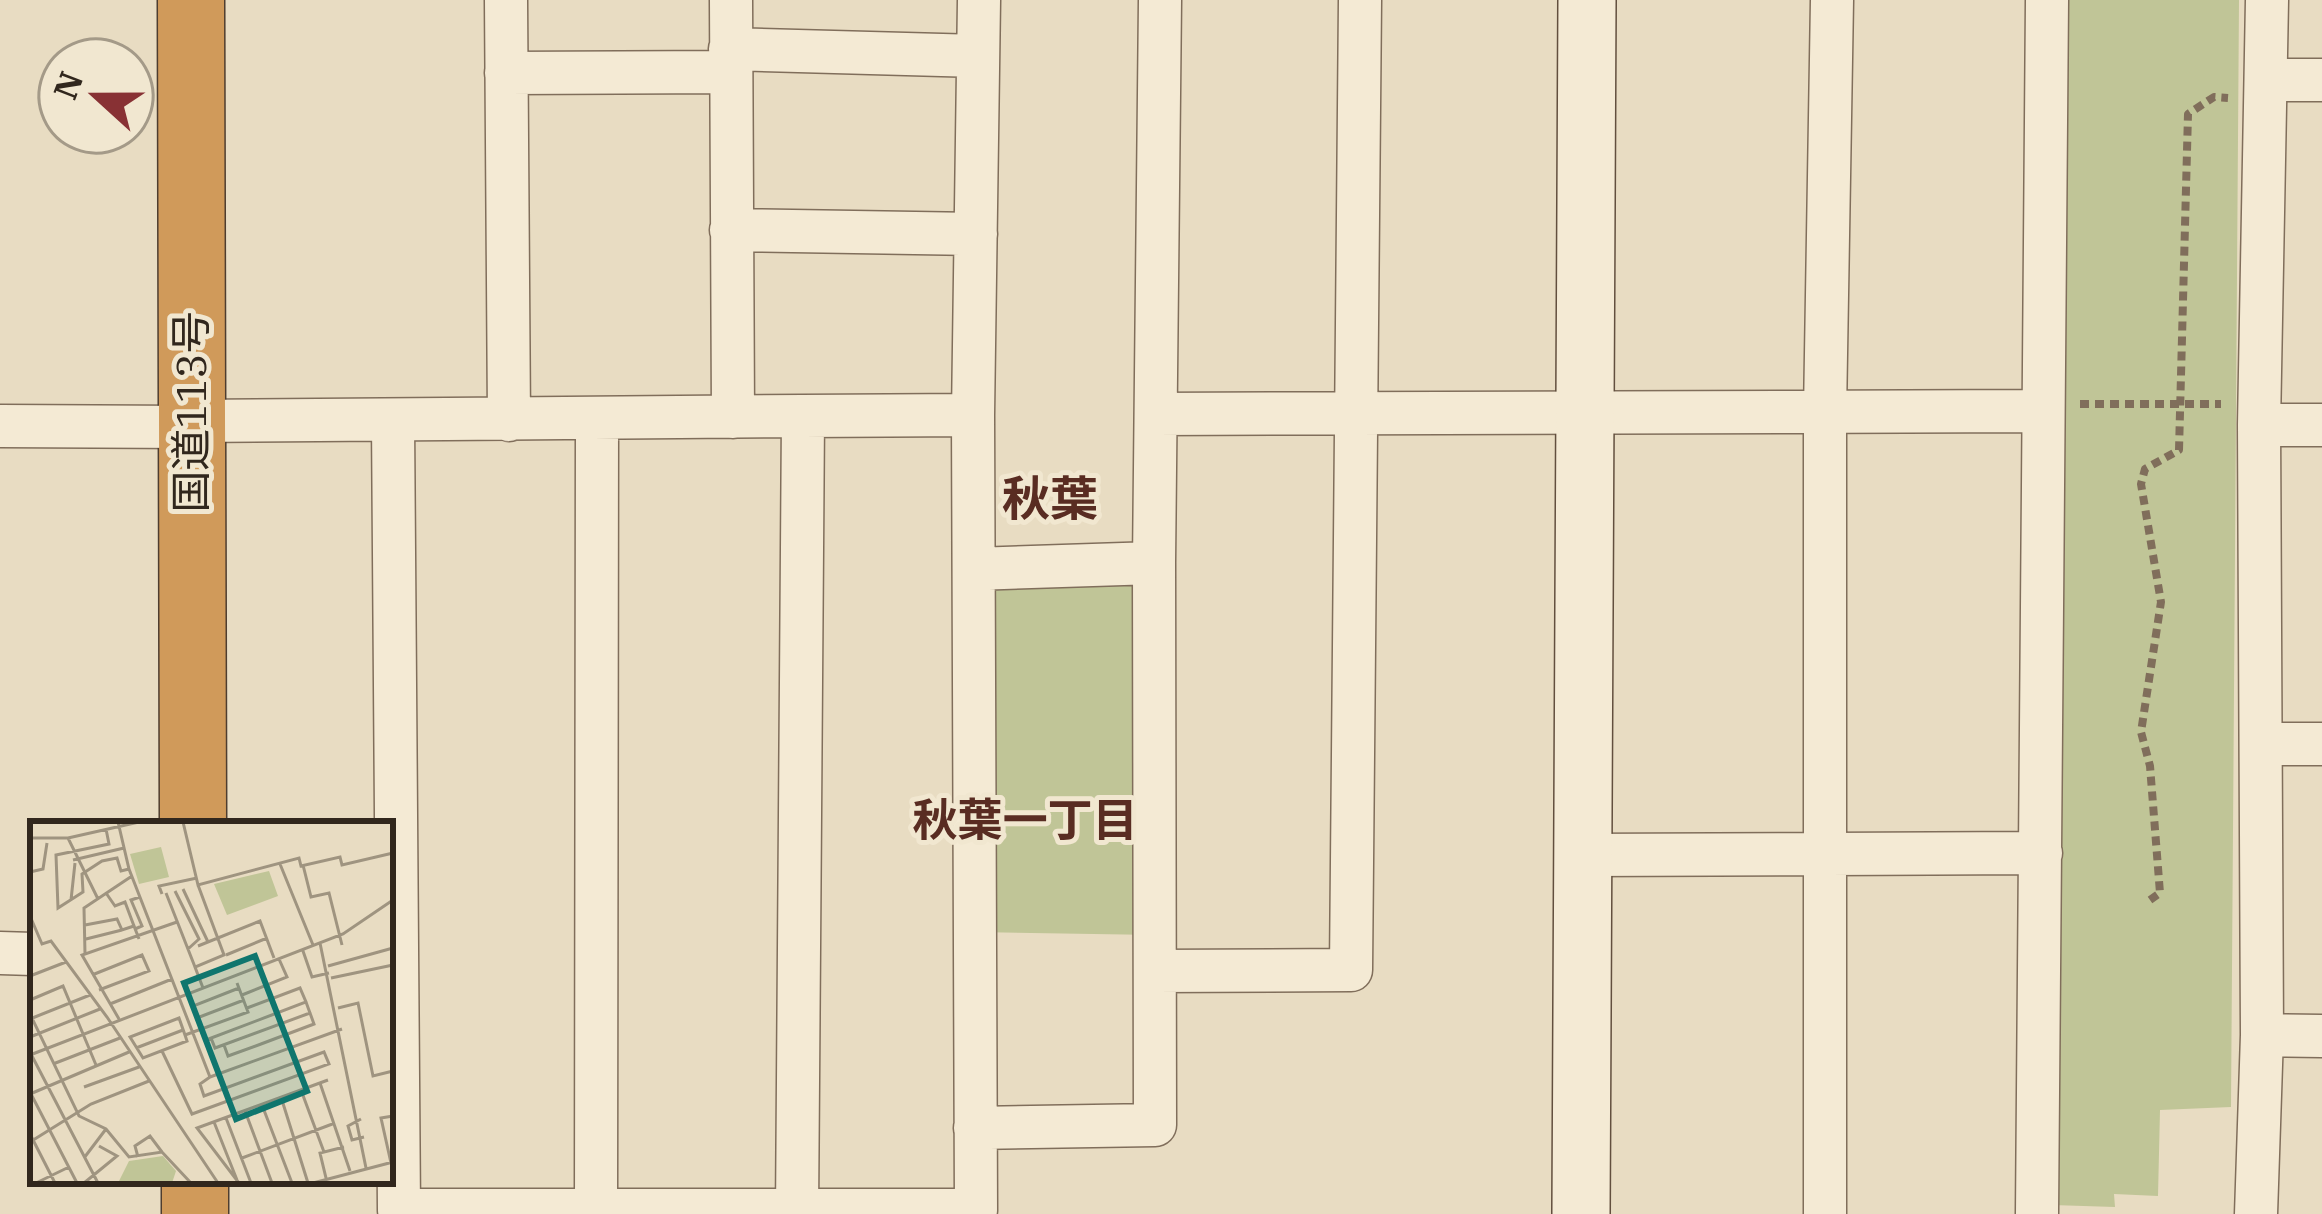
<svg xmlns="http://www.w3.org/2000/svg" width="2322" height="1214" viewBox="0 0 2322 1214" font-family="'IBM Plex Serif','Noto Sans JP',serif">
<rect width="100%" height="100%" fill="#e8dcc2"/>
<!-- green -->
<path fill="#c0c597" d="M2061,0H2239L2231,1107L2160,1110L2158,1196L2114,1194L2115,1207L2052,1205Z
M1154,563L1156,935L975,932L974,569Z"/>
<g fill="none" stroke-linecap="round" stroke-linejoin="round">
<defs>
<path id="street" d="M506,0L509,420
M731,0L733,417
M730,49L978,56
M506,73L731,72
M2266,80H2322
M731,230L976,234
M1156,414L2043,411
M803,416L973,415
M191,421L803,416L797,1214
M393,421L399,1210H976L973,415L979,0
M2259,425H2322
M0,426L190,427
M974,569L1154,563
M2261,744H2322
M1584,855L2041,853
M0,953L33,954
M1156,971L1351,970L1360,0
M2262,1035L2322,1036
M975,1128L1155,1125L1154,563L1160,0
M596,1211L597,419
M1825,1214V413L1832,0
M2037,1214L2047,0
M2256,1214L2262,1035L2259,425L2267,0"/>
<path id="secondary" d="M1581,1214L1587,0"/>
<path id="highway" d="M191,0L193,824
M195,1181V1214"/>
</defs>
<!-- street casing -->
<use href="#street" stroke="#806e5b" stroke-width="45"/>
<!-- secondary casing -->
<use href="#secondary" stroke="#624f3e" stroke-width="60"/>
<!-- highway casing -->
<use href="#highway" stroke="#4e3d2f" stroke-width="69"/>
<!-- path -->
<path stroke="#806e5b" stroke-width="8" stroke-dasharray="9 6" stroke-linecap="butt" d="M2080,404H2221
M2150,900L2160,893L2150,766L2141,732L2161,602L2141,484L2145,469L2179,450L2188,114L2214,97L2228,98"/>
<!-- street -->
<use href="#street" stroke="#f4ead4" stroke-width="42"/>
<!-- secondary -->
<use href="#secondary" stroke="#f4ead4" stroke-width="57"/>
<!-- highway -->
<use href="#highway" stroke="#d09a5a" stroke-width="66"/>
</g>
<g text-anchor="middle" stroke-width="10" stroke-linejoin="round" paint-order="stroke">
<!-- street labels -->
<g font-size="42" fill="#31271d" stroke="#f1e7d0">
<text transform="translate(191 412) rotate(-90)" y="15">国道113号</text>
</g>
<!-- neighbourhood labels -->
<g font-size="45" font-weight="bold" fill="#592c22" stroke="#f1e7d0">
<text x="1025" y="836">秋葉一丁目</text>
</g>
<!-- quarter labels -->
<g font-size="48" font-weight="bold" fill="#592c22" stroke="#f1e7d0">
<text x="1050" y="516">秋葉</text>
</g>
</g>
<!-- overview -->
<g transform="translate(30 821)">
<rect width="363" height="363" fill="#e8dcc2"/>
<path d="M131,26L139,56L109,63L100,33ZM239,50L248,75L197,94L184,63ZM133,335L146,350L142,362H88L99,340Z" fill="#c0c597"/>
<path fill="none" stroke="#9f9480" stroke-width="3" d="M88,1L99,48L180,256L312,208M153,1L168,64L269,37L271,45L310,36L312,44L363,32M76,8L79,23L26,34L28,87L53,71L52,53L72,40L87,37L91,50L99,48M0,17H38L68,78M38,17L109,1M43,39L94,27M250,43L283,124M273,44L281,76L299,72L312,124M0,51L13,48L17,22M168,64L194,134L165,146L173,167M153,68L178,121M145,70L169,118L158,128M76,72L85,85L95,81L104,105M136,72L165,146M132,73L129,65L167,57M41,79L45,42M0,95L12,123L21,120L77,196L188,362M55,104L87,98L92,109L104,105L109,118M105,108L112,105L101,79L110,76M56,118L92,109M290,122L336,347M168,125L230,100L244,137M273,130L282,156L299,152M55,133L54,87L102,55M196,134L237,117M298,145L363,127M62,154L112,134L119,150L69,169M0,155L36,141M301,157L363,144M209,167L163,185L176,219L276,181L270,167L217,187M212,174L257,156L249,138M0,179L33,165L66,244M80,183L142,158M308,187L328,182L343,255L363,250M0,193L49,295L76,308L99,336L132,331L161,362M167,197L214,179M0,198L60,174M89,198L52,134L147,101M155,214L157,220L113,237L100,216L149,197L155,214L218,191L207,162M0,216L70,188M181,217L185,227L280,192L276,181M194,224L198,235L231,223L284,203L280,192M106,227L153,209M132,230L162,293L299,243L294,231L174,275L170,263L180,256M0,234L313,113L363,79M2,235L68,362M23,243L90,217M290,262L320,350M54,266L109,246M271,269L294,331M0,273L99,231M1,273L47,362M251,276L278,362M232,284L262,362M215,290L242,362M196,297L221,362M331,298L318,305L322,319L334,316M184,301L207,359M0,313L25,362M0,321L61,283L119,260M108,336L105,325L120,315L132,331M54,337L76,308M212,337L305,302M361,342L351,297L363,295M296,357L290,332L314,326M6,362L39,346M54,362L87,335L69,325M209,362L167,307L298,259M283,362L363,341"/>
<path fill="#0f766e" fill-opacity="0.15" stroke="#0f766e" stroke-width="6" d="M225,135L277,270L206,298L154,162Z"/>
<rect width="363" height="363" fill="none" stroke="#31271d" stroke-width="6"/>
</g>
<!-- north arrow -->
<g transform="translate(96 96) rotate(291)"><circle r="57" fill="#f1e7d0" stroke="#a49a88" stroke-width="3"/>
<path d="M0-9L21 45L0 30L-21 45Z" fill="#883134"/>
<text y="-18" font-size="33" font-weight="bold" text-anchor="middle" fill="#31271d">N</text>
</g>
</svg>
